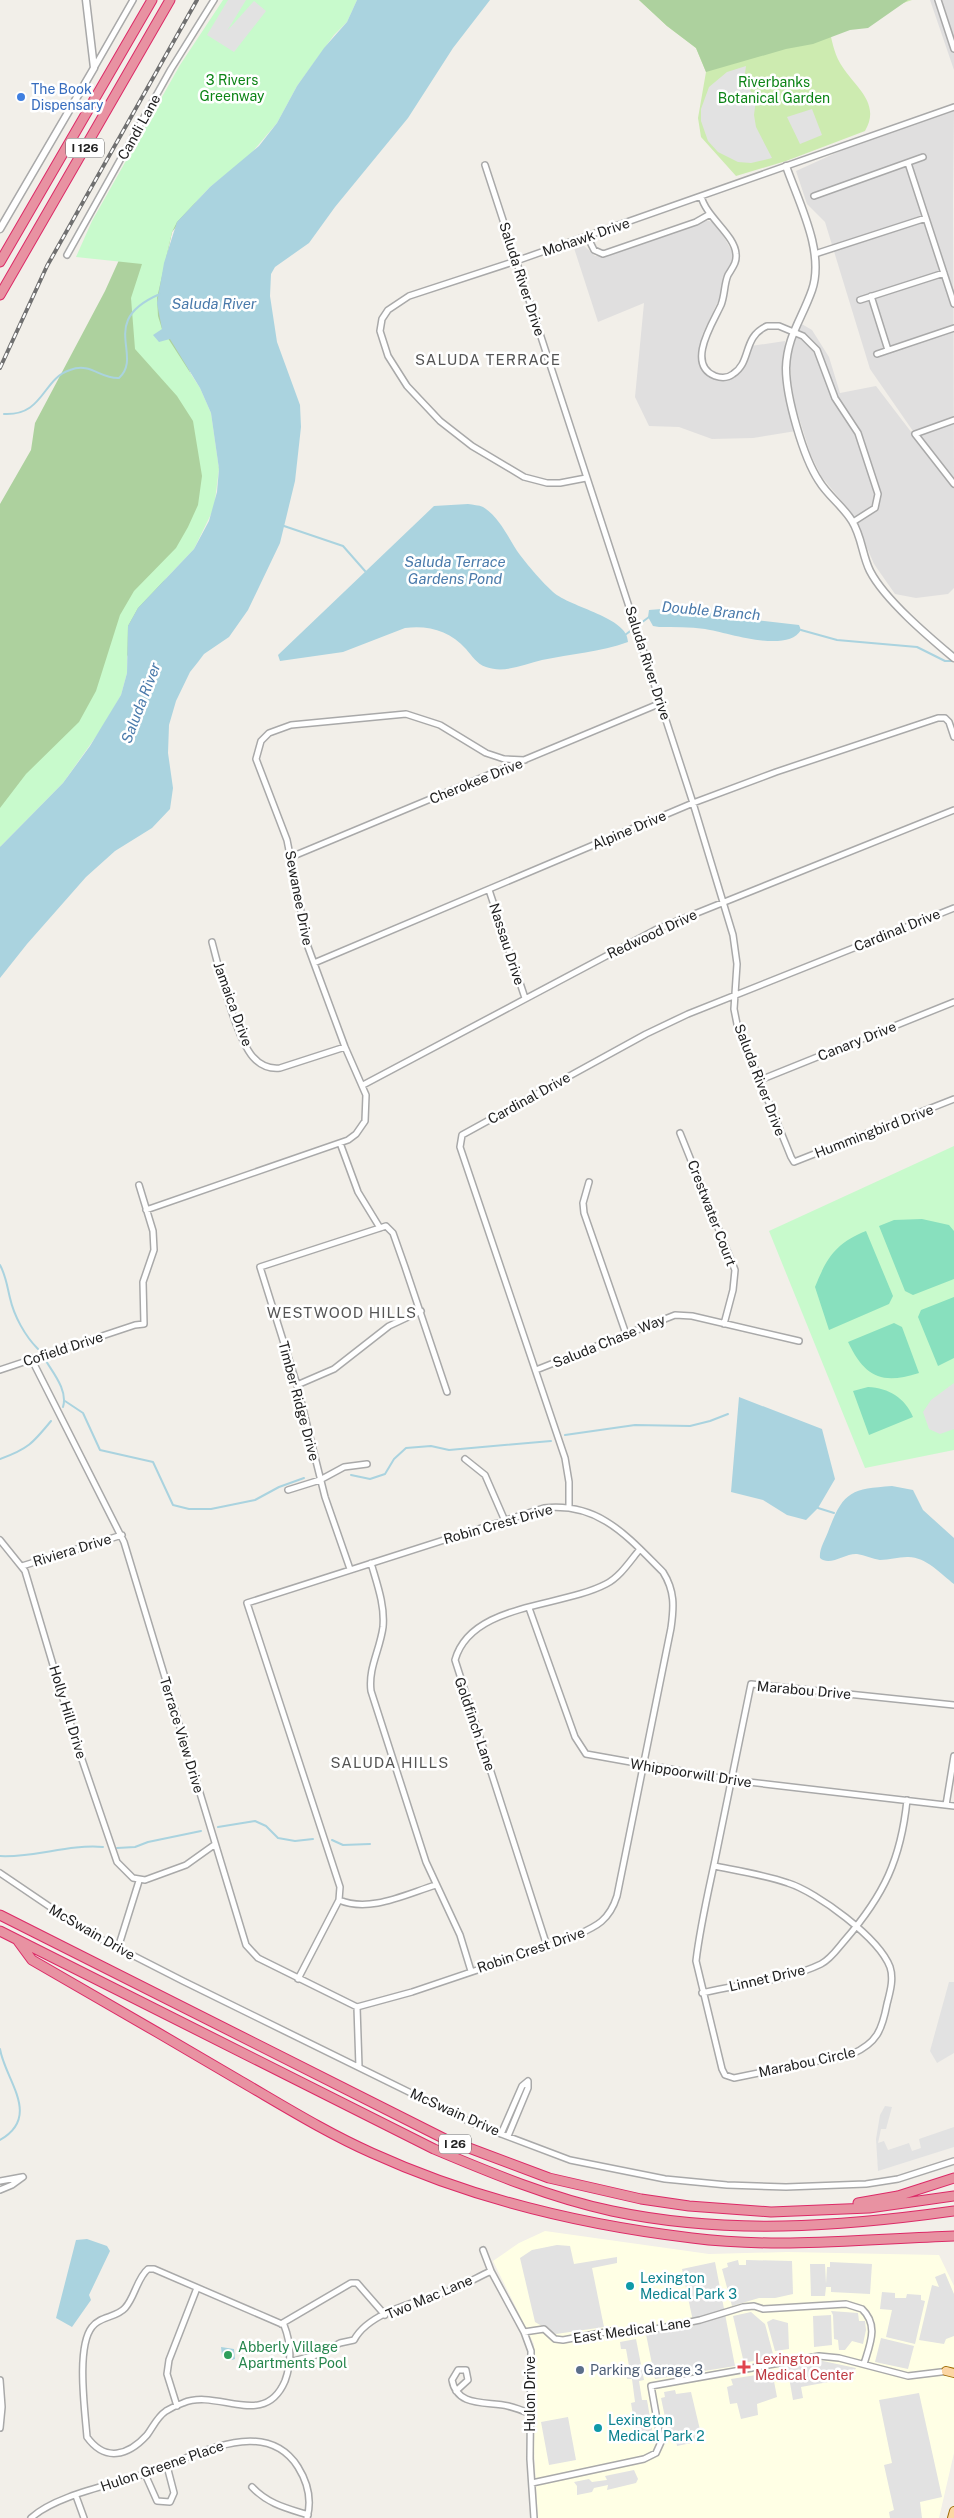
<svg xmlns="http://www.w3.org/2000/svg" width="954" height="2518" viewBox="0 0 954 2518" font-family="'Public Sans',sans-serif">
<rect width="100%" height="100%" fill="#f2efe9"/>
<!-- residential -->
<path fill="#e0dfdf" d="M930,0H954V70Z
M954,110L953,200L954,484L915,434L870,369L825,222L807,204L796,171L880,133Z
M706,220L712,222L724,237L734,255L724,280L721,295L702,335L700,365L706,374L715,379L725,381L734,378L743,367L751,346L785,341L783,384L796,431L753,438L712,439L679,427L649,426L635,397L644,303L598,322L573,245L581,243L595,256H601Z
M800,323L812,330L829,357L840,393L876,386L954,488V588L948,594L916,598L895,594L874,564L853,515L821,476L810,453L795,405L791,382L790,359Z"/>
<!-- education -->
<path fill="#ffffe5" d="M545,2231L709,2254L787,2252L939,2255L954,2286V2453L939,2518H538L534,2448L536,2390L534,2344L493,2261L519,2243Z"/>
<!-- grass -->
<path fill="#cdebb0" d="M639,0H912L829,29C832,40 834,53 840,63C853,86 882,102 865,131L786,161L736,176L701,137L698,118L706,72L696,48L667,26Z"/>
<!-- forest -->
<path fill="#add19e" d="M357,0L172,232L162,279L219,469L128,655L0,847V504L31,450L35,423L105,291L119,260Z
M639,0H908L868,28L850,30L813,44L786,49L706,72L696,48L667,26Z"/>
<!-- park -->
<path fill="#c8facc" d="M223,0H357L347,22L334,35L297,86L277,123L249,156L210,187L177,222L172,232L157,298L158,316L162,329L200,388L211,413L219,469L214,508L194,549L138,608L128,626L127,673L121,695L102,728L63,783L0,847V808L26,774L79,722L96,691L120,615L134,591L176,548L188,527L198,505L202,476L193,421L177,396L135,349L131,298L142,264L76,257L92,221L180,65Z
M954,1146V1450L865,1468L769,1231Z"/>
<!-- pitch -->
<path fill="#88e0be" d="M922,1219L949,1225L954,1231V1279L913,1295L905,1291L879,1226L894,1220Z
M866,1231L893,1296L889,1304L829,1330L815,1287C827,1257 836,1243 866,1231Z
M954,1297V1358L938,1366L918,1317L921,1310Z
M894,1323L902,1327L919,1373C881,1385 865,1377 848,1342Z
M868,1387C889,1388 905,1398 913,1417L869,1435L853,1391Z"/>
<!-- parking -->
<path fill="#e2e2e2" d="M228,0H246L227,31L254,1L266,11L234,52L207,35Z
M746,66L744,80L756,100L754,115L756,127L772,158L751,163L738,162L718,152L708,141L701,121V109L709,87L727,72Z
M812,109L822,135L800,144L787,117Z
M954,1383V1429L940,1434L929,1429L923,1412L931,1400Z
M949,1982H954V2053L937,2063L930,2051Z
M885,2106L892,2107L886,2129H881L878,2143L884,2141L888,2150L909,2143L912,2151L921,2148L919,2139L954,2127V2147L878,2171L876,2139L880,2115Z
M557,2245L570,2246L574,2264L617,2257V2263L592,2268L604,2327L556,2334L535,2322L520,2258L532,2250Z
M738,2260L739,2265H746V2260L792,2261L793,2294L775,2298H759L732,2306L722,2269L728,2267L727,2263Z
M715,2262L735,2366L655,2379L646,2334L694,2326L682,2269Z
M830,2262L872,2264L870,2294L831,2292V2287H826L825,2296H811L810,2264H825L826,2284L827,2267H830Z
M945,2273L954,2294V2336L946,2339L944,2344L919,2340L932,2285L939,2287L935,2277Z
M882,2292L895,2293V2298H906L907,2294L921,2295V2300L925,2301L915,2344L886,2337L892,2310L880,2309Z
M831,2311L858,2313L859,2321H865L866,2330L863,2344L852,2341L845,2350H839L838,2340L834,2339L833,2315Z
M751,2312L765,2324L773,2354L767,2359L748,2362L743,2359L733,2316Z
M831,2315L832,2345L814,2347L813,2316Z
M773,2319L788,2323L789,2349L775,2351L767,2322Z
M881,2338L914,2346L908,2369L875,2362Z
M636,2339L644,2380L639,2381L642,2400H647L653,2435L637,2439L635,2426L640,2424L638,2415H633L631,2403L635,2402L632,2379H627L625,2367L629,2366L626,2349H621L620,2342Z
M818,2360L856,2368L850,2378L801,2387L803,2398L793,2400L787,2366Z
M768,2373L769,2376H773L777,2397L757,2404L758,2415L741,2419L737,2403L730,2404L727,2387L733,2385L731,2379Z
M675,2390L676,2394L691,2392L701,2434L695,2436L696,2442L677,2446L676,2440L670,2441L661,2398L665,2397L664,2392Z
M919,2393L942,2497L920,2502L922,2518H890L889,2512L894,2510L884,2465L892,2463L879,2400Z
M568,2417L576,2460L549,2465L541,2422Z
M634,2470L638,2479L636,2483L607,2490L608,2485L594,2488L592,2492L577,2495V2486L574,2482L589,2479L592,2482L607,2480L605,2476Z"/>
<!-- water -->
<path fill="#aad3df" d="M357,0H490L453,48L408,118L335,207L309,243L275,267L271,274L270,296L277,342L300,405L301,427L295,481L280,543L248,610L229,637L204,654L198,662L190,672L176,701L169,725L168,753L173,788L170,809L152,828L115,851L86,877L27,944L0,978V847L63,783L90,746L121,695L127,673L128,626L138,608L194,549L209,521L217,492L219,469L211,413L200,388L170,339L159,342L153,335L162,329L157,303L164,263L177,222L210,187L259,146L277,123L297,86L324,48L347,22Z
M468,504C473,505 479,505 483,507C500,517 509,540 520,555C530,568 541,581 553,592C571,608 628,617 628,642C600,652 571,654 542,660C524,664 505,674 486,667C477,664 472,656 466,649C450,631 429,625 405,628L343,652L280,661L278,655L434,506Z
M687,607L737,618L799,625L801,630C787,654 726,632 705,629C690,627 674,627 659,627L653,626L648,617L649,610Z
M739,1397L822,1429L835,1479L818,1508L806,1520L787,1515L763,1500L731,1492Z
M892,1486L913,1490L923,1510L954,1538V1584C941,1574 925,1556 907,1557C898,1557 889,1560 880,1560C872,1559 865,1555 857,1554C845,1553 830,1567 820,1558C819,1549 825,1540 828,1532C843,1492 850,1489 892,1486Z
M87,2239L107,2246L110,2251L89,2295L91,2300L72,2327L56,2318L76,2240Z
M221,2347L234,2349L235,2359L232,2360L222,2356Z"/>
<g fill="none" stroke-linecap="round" stroke-linejoin="round">
<!-- stream -->
<path stroke="#aad3df" stroke-width="2" d="M4,414C44,416 42,379 70,370C91,362 100,379 119,378C144,355 97,321 160,294
M284,526L343,546L365,571
M801,630L837,640L917,647L945,661H954
M625,635L649,617
M0,1265C6,1276 7,1286 10,1298C14,1316 25,1336 38,1349
M46,1361C54,1374 68,1391 63,1407
M65,1401L83,1413L100,1450L153,1462L173,1505L189,1509H211L255,1500L279,1487L304,1478
M565,1435L635,1425L690,1426L710,1421L728,1414
M0,1459C28,1449 33,1443 51,1421
M351,1475L370,1479L385,1474L394,1459L406,1448L431,1446L449,1450L551,1441
M818,1508L834,1513
M218,1827L255,1821L266,1826L278,1838L295,1841L313,1839
M332,1840L343,1845L370,1844
M117,1848L135,1847L148,1842L201,1831
M0,1856C34,1858 68,1844 103,1847
M0,2049C5,2080 42,2116 0,2140"/>
<defs>
<path id="minor" d="M938,0L954,49
M94,68L133,0
M908,163L954,304
M485,165L693,803L733,935L737,964L734,1009L737,1024L791,1157L794,1162L954,1099
M701,196C706,217 735,235 736,254C737,263 732,268 728,275C724,284 725,295 721,305C714,321 685,364 715,376C721,378 728,378 733,374C752,362 742,337 767,326H779L803,336L817,350L835,398L858,433L878,494L875,508L853,522
M814,196L923,157
M587,236L594,250L603,254L696,222L710,214
M815,254L926,218
M67,255L171,69L214,0
M871,296L888,350
M860,300L944,273
M877,354L954,328
M954,420L915,434L954,484
M586,478L560,483H547L524,477L472,446L440,421L407,386L388,356L380,331L382,319L388,310L409,296L516,261L954,107
M291,857L661,703
M489,890L525,998
M212,942C219,969 236,1038 253,1057C260,1065 270,1069 280,1068L345,1047
M314,963L693,803L776,772L938,718H945L949,722L954,737
M760,1080L954,1002
M363,1085L657,929L954,810
M680,1133L735,1270L733,1290L724,1324
M340,1143L358,1192L380,1228
M589,1182L583,1203L584,1213L626,1334
M146,1210L348,1140L356,1134L365,1121L366,1095L345,1047L308,947L287,840L256,759L261,741L269,733L291,725L406,714L440,725L486,753L504,759L525,760
M31,1358L124,1542L246,1945L258,1958L357,2007L412,1992L566,1940C591,1928 608,1925 617,1896L671,1628C674,1607 675,1591 663,1572C627,1536 599,1502 544,1508L247,1603L340,1887L339,1900L298,1979
M0,1370L135,1325L144,1324L143,1282L154,1250L153,1231L139,1185
M536,1370L675,1315L692,1316L799,1341
M297,1385L334,1369L389,1326L421,1311
M465,1459L485,1475L505,1521
M288,1490L320,1480L344,1467L367,1464
M569,1507V1482L565,1458L460,1147L462,1135L646,1034L688,1014L954,908
M0,1540L25,1571L76,1742L117,1862L133,1878L145,1880L186,1865L214,1845
M371,1563C377,1584 385,1605 383,1627C380,1650 368,1668 371,1691L426,1862L460,1935L471,1971
M22,1566L122,1535
M350,1569L325,1497L297,1385L260,1267L386,1226L393,1233L405,1267L447,1392
M529,1608L575,1737L586,1754L731,1780L954,1806
M946,1805L954,1756
M714,1866C739,1871 765,1875 788,1883C817,1892 879,1938 890,1967C894,1979 890,1992 887,2004C882,2030 877,2043 852,2054L734,2078L725,2075L722,2069L696,1961C700,1927 708,1893 715,1860C727,1801 739,1742 751,1684L954,1705
M0,1873L87,1932L183,1981L472,2123L570,2160L665,2179L727,2185L786,2187L866,2184L898,2179L954,2161
M339,1900C370,1913 406,1894 436,1885
M547,1946L455,1660C471,1603 560,1608 606,1584C620,1577 630,1561 640,1549
M118,1948L139,1881
M702,1993C741,1983 784,1982 821,1964C831,1959 838,1948 845,1940C884,1895 901,1859 907,1800
M357,2007L359,2067
M501,2134L522,2086L528,2081V2088L508,2136
M0,2181L22,2177
M0,2190L12,2185L23,2177
M483,2250L491,2271L524,2332L531,2351L530,2459L534,2518
M148,2269H154L284,2325C291,2343 292,2362 285,2381C264,2430 218,2388 183,2403C177,2405 171,2408 166,2411C157,2417 153,2427 147,2435C128,2456 105,2462 87,2437C85,2411 76,2347 92,2327C100,2316 116,2318 125,2308C135,2297 137,2278 148,2269Z
M281,2324L351,2283H357L385,2315
M524,2332L544,2329L555,2339L563,2340L611,2331L627,2333L661,2328L700,2320L743,2307L754,2306L763,2309L846,2304L862,2309C879,2325 870,2344 864,2364
M289,2362L320,2354L340,2343L354,2340C370,2310 423,2301 452,2290C466,2284 478,2277 491,2271
M0,2380L2,2407L0,2428
M456,2391L468,2380L466,2370H458L452,2380C457,2408 488,2401 508,2406C516,2408 524,2411 531,2414
M177,2406L167,2374L169,2360L197,2288
M145,2474L157,2501L170,2502L174,2493L167,2466
M532,2483L644,2459L656,2453L661,2442L651,2386L819,2356L839,2358L908,2376L949,2371
M252,2487C268,2504 286,2508 308,2515
M76,2496L84,2518
M31,2518C56,2495 112,2485 144,2474C189,2460 263,2412 298,2467C308,2483 312,2500 307,2518"/>
<path id="tertiary" d="M786,166C799,203 825,252 812,290C802,319 787,336 786,368C786,397 803,457 819,481C828,496 843,506 852,521C862,537 862,555 870,571C885,600 929,637 954,658
M0,229L94,68L86,0"/>
<path id="primary" d="M946,2371L954,2373
M952,2518L954,2511"/>
<path id="motorway" d="M0,262L152,0
M0,295L170,0
M0,1915L445,2139L549,2178L641,2199L689,2206L771,2212L869,2208L954,2196
M0,1931L434,2149C491,2173 551,2198 612,2211C726,2235 840,2227 954,2211
M18,1941L32,1960C100,1999 169,2039 237,2079C282,2105 325,2132 372,2153C473,2199 582,2225 692,2238C777,2249 868,2239 954,2236
M858,2203L898,2196L954,2178"/>
</defs>
<!-- minor casing -->
<use href="#minor" stroke="#a9a9a9" stroke-width="8"/>
<!-- tertiary casing -->
<use href="#tertiary" stroke="#a9a9a9" stroke-width="9"/>
<!-- primary casing -->
<use href="#primary" stroke="#a06b00" stroke-width="10"/>
<!-- motorway casing -->
<use href="#motorway" stroke="#dc2a67" stroke-width="11"/>
<!-- minor -->
<use href="#minor" stroke="#fff" stroke-width="5"/>
<!-- tertiary -->
<use href="#tertiary" stroke="#fff" stroke-width="6"/>
<!-- primary -->
<use href="#primary" stroke="#fcd6a4" stroke-width="8"/>
<!-- motorway -->
<use href="#motorway" stroke="#e892a2" stroke-width="9"/>
<defs>
<path id="rail" d="M0,368L47,266L197,0"/>
</defs>
<!-- rail casing -->
<use href="#rail" stroke="#707070" stroke-width="4"/>
<!-- rail -->
<use href="#rail" stroke="#fff" stroke-width="2" stroke-dasharray="5.5" stroke-linecap="butt"/>
</g>
<!-- markers -->
<circle fill="#3f7fe0" stroke="#fff" stroke-width="2" cx="21" cy="97" r="5"/>
<g fill="#0f9aa8" stroke="#fff" stroke-width="2">
<circle cx="630" cy="2286" r="5"/>
<circle cx="598" cy="2428" r="5"/>
</g>
<circle fill="#2e9e5b" stroke="#fff" stroke-width="2" cx="228" cy="2355" r="5"/>
<path fill="#e0444e" stroke="#fff" stroke-width="2" d="M741.5 2359.5h5v5h5v5h-5v5h-5v-5h-5v-5h5z"/>
<circle fill="#5c6f8a" stroke="#fff" stroke-width="2" cx="580" cy="2370" r="5"/>
<g text-anchor="middle" stroke-width="5" stroke-linejoin="round" paint-order="stroke">
<!-- shield labels -->
<g fill="#fff" stroke="#646464" stroke-width="1">
<rect x="66" y="138.5" width="38" height="19" rx="4"/>
<rect x="439" y="2134.5" width="32" height="19" rx="4"/>
</g>
<g font-size="12" font-weight="bold" fill="#222">
<text x="85" y="152">I 126</text>
<text x="455" y="2148">I 26</text>
</g>
<!-- park labels -->
<g font-size="14" fill="#0c8416" stroke="#fff">
<text x="232" y="85">3 Rivers<tspan x="232" dy="16">Greenway</tspan></text>
<text x="774" y="87">Riverbanks<tspan x="774" dy="16">Botanical Garden</tspan></text>
</g>
<!-- shop labels -->
<g font-size="14" fill="#366cbe" stroke="#fff" text-anchor="start">
<text x="31" y="94">The Book<tspan x="31" dy="16">Dispensary</tspan></text>
</g>
<!-- street labels -->
<g font-size="14" fill="#222" stroke="#fff">
<text transform="translate(139 127) rotate(-61)" y="5">Candi Lane</text>
<text transform="translate(586 237) rotate(-19)" y="5">Mohawk Drive</text>
<text transform="translate(522 279) rotate(72)" y="5">Saluda River Drive</text>
<text transform="translate(648 663) rotate(72)" y="5">Saluda River Drive</text>
<text transform="translate(476 781) rotate(-22)" y="5">Cherokee Drive</text>
<text transform="translate(629 830) rotate(-23)" y="5">Alpine Drive</text>
<text transform="translate(299 898) rotate(79)" y="5">Sewanee Drive</text>
<text transform="translate(897 930) rotate(-22)" y="5">Cardinal Drive</text>
<text transform="translate(652 934) rotate(-25)" y="5">Redwood Drive</text>
<text transform="translate(507 944) rotate(72)" y="5">Nassau Drive</text>
<text transform="translate(233 1004) rotate(70)" y="5">Jamaica Drive</text>
<text transform="translate(857 1041) rotate(-22)" y="5">Canary Drive</text>
<text transform="translate(760 1080) rotate(69)" y="5">Saluda River Drive</text>
<text transform="translate(529 1098) rotate(-29)" y="5">Cardinal Drive</text>
<text transform="translate(874 1131) rotate(-21)" y="5">Hummingbird Drive</text>
<text transform="translate(712 1213) rotate(69)" y="5">Crestwater Court</text>
<text transform="translate(609 1341) rotate(-22)" y="5">Saluda Chase Way</text>
<text transform="translate(63 1349) rotate(-18)" y="5">Cofield Drive</text>
<text transform="translate(299 1401) rotate(75)" y="5">Timber Ridge Drive</text>
<text transform="translate(498 1524) rotate(-16)" y="5">Robin Crest Drive</text>
<text transform="translate(72 1550) rotate(-17)" y="5">Riviera Drive</text>
<text transform="translate(804 1690) rotate(5)" y="5">Marabou Drive</text>
<text transform="translate(68 1712) rotate(73)" y="5">Holly Hill Drive</text>
<text transform="translate(475 1724) rotate(71)" y="5">Goldfinch Lane</text>
<text transform="translate(182 1735) rotate(73)" y="5">Terrace View Drive</text>
<text transform="translate(691 1773) rotate(9)" y="5">Whippoorwill Drive</text>
<text transform="translate(92 1932) rotate(30)" y="5">McSwain Drive</text>
<text transform="translate(531 1950) rotate(-19)" y="5">Robin Crest Drive</text>
<text transform="translate(767 1978) rotate(-13)" y="5">Linnet Drive</text>
<text transform="translate(807 2062) rotate(-12)" y="5">Marabou Circle</text>
<text transform="translate(455 2112) rotate(24)" y="5">McSwain Drive</text>
<text transform="translate(429 2297) rotate(-23)" y="5">Two Mac Lane</text>
<text transform="translate(632 2330) rotate(-8)" y="5">East Medical Lane</text>
<text transform="translate(530 2394) rotate(-90)" y="5">Hulon Drive</text>
<text transform="translate(162 2466) rotate(-19)" y="5">Hulon Greene Place</text>
</g>
<!-- culture labels -->
<g font-size="14" fill="#0d838f" stroke="#fff" text-anchor="start">
<text x="640" y="2283">Lexington<tspan x="640" dy="16">Medical Park 3</tspan></text>
<text x="608" y="2425">Lexington<tspan x="608" dy="16">Medical Park 2</tspan></text>
</g>
<!-- leisure labels -->
<g font-size="14" fill="#27864d" stroke="#fff" text-anchor="start">
<text x="238" y="2352">Abberly Village<tspan x="238" dy="16">Apartments Pool</tspan></text>
</g>
<!-- health labels -->
<g font-size="14" fill="#be3a42" stroke="#fff" text-anchor="start">
<text x="755" y="2364">Lexington<tspan x="755" dy="16">Medical Center</tspan></text>
</g>
<!-- service labels -->
<g font-size="14" fill="#4e5e75" stroke="#fff" text-anchor="start">
<text x="590" y="2375">Parking Garage 3</text>
</g>
<!-- water labels -->
<g font-size="15" font-style="italic" fill="#4a7aab" stroke="#fff">
<text x="214" y="309">Saluda River</text>
<text x="455" y="567">Saluda Terrace<tspan x="455" dy="17">Gardens Pond</tspan></text>
<text transform="translate(711 611) rotate(5)" y="5">Double Branch</text>
<text transform="translate(141 703) rotate(-69)" y="5">Saluda River</text>
</g>
<!-- neighbourhood labels -->
<g font-size="15" letter-spacing="1" fill="#555" stroke="#fff">
<text x="488" y="365">SALUDA TERRACE</text>
<text x="342" y="1318">WESTWOOD HILLS</text>
<text x="390" y="1768">SALUDA HILLS</text>
</g>
</g>
</svg>
